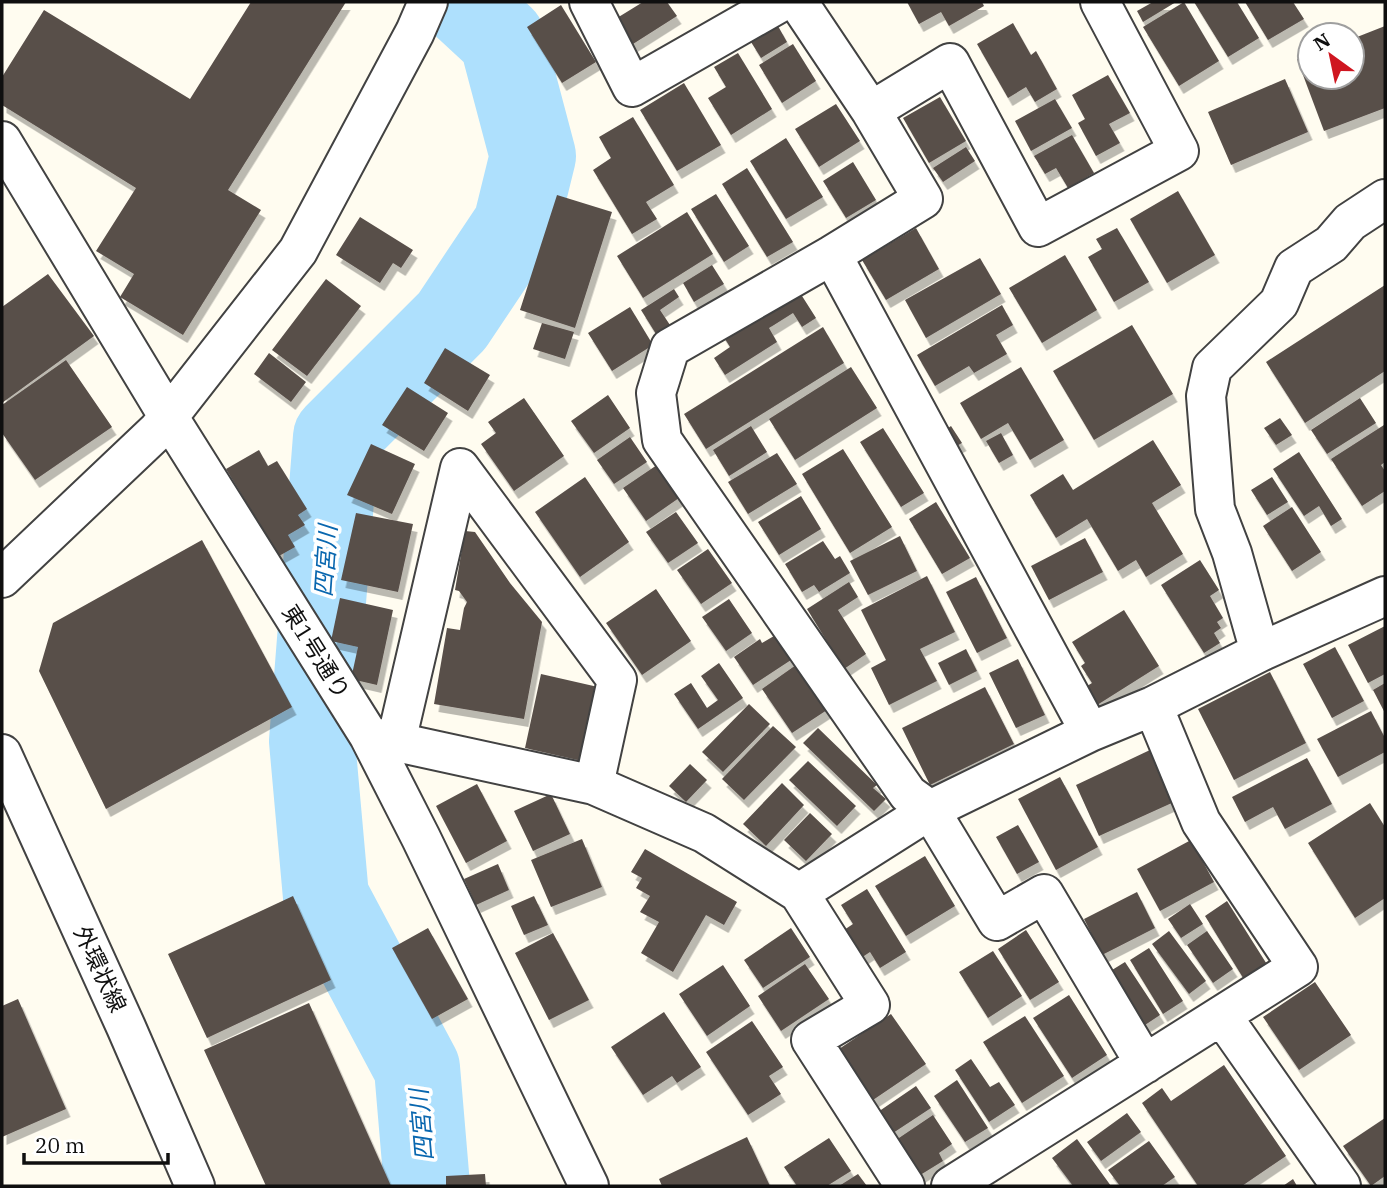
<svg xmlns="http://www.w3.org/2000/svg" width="1387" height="1188" viewBox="0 0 1387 1188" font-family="'IBM Plex Serif','Noto Sans JP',serif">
<defs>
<filter id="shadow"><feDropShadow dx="4.5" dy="8" stdDeviation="0" flood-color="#0004"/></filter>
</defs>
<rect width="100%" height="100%" fill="#fffcf0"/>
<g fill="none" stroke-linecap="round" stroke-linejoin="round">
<!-- river -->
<path stroke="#aee0fd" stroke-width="86" d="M427,1186L417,1068L326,897L312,741L336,437L452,321L516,225L533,156L502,39L462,2"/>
</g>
<!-- building -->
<path fill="#594f4a" filter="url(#shadow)" d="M251,2H346L228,190L261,210L183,335L120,297L134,274L96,251L136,188L2,105V77L44,10L190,99Z
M643,2H667L677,16L633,44L617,18Z
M907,2H982L984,6L949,26L941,12L919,24Z
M1153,2H1176L1143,22L1137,11Z
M1184,2L1219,61L1179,86L1143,27Z
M1194,2H1237L1259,38L1228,57Z
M1245,2H1293L1304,19L1268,40Z
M561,5L596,62L562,83L527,27Z
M1013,23L1031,55L1036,51L1057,89L1035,102L1026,87L1008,98L977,44Z
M778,26L787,42L761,58L751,42Z
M1385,26V108L1324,131L1297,59L1310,54V77H1352V39Z
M793,44L816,81L782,103L759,65Z
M738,53L772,109L731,135L708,98L726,87L714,67Z
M1108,75L1130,113L1109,124L1120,143L1096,156L1078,123L1085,119L1072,95Z
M1285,79L1308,132L1231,165L1208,112Z
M684,83L721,145L677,171L640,110Z
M940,97L966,141L929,163L903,118Z
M1055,99L1072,128L1031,151L1015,121Z
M836,104L860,141L819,167L795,129Z
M633,117L674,185L646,202L657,219L632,234L593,170L611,158L599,137Z
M1072,135L1094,173L1068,188L1056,168L1045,174L1034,156Z
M786,138L823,197L786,219L750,161Z
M966,147L975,161L943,182L933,168Z
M853,162L876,200L846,218L823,181Z
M747,168L793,242L767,257L722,184Z
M1178,191L1215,255L1167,283L1130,219Z
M716,194L749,246L724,262L691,209Z
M557,195L612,212L575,328L520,310Z
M687,212L713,254L643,298L617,256Z
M360,217L413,250L401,268L393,263L380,283L336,255Z
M916,228L939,269L886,300L862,260Z
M1117,228L1149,282L1114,302L1088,257L1102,249L1096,239Z
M1065,255L1097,310L1042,343L1009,288Z
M980,258L1001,294L926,338L905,300Z
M712,265L724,284L694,302L683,283Z
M48,274L94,336L2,403V307Z
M326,279L361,306L307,376L272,350Z
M795,285L816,318L802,327L793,313L774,325L769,328L777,342L725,375L714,358L730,347L720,331Z
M1385,285V371L1305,423L1266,362Z
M674,289L679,297L660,310L670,325L656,334L641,310Z
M1002,305L1013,325L996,335L1007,354L974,373L969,366L935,386L917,355Z
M630,307L653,345L612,371L588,333Z
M542,323L574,332L565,359L533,349Z
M1132,325L1173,394L1094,440L1053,371Z
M823,327L844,363L706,449L684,414Z
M445,348L490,375L468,411L424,383Z
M269,353L306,382L291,402L254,374Z
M66,360L112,427L35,480L2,433V405Z
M851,367L877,408L795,460L769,419Z
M1021,367L1064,440L1030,460L1008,423L981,439L960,403Z
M407,387L448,413L424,451L382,425Z
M608,395L630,428L594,453L571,421Z
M524,398L564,456L514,491L481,444L496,433L488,422Z
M1360,398L1376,423L1327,454L1311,430Z
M1280,418L1292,435L1276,445L1264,428Z
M1384,425L1385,462L1381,465L1385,471V491L1362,506L1331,459Z
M751,426L767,452L729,476L713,450Z
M951,426L962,443L949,450L940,434Z
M883,428L924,493L901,507L860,442Z
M1001,433L1013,455L999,463L986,441Z
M630,437L647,462L614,484L597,460Z
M1153,440L1181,485L1152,503L1183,554L1146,577L1136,560L1118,571L1087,519L1056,538L1030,495L1063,474L1073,490Z
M371,444L415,464L392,514L347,495Z
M843,449L892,527L850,553L802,474Z
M259,450L268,466L277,461L307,509L298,515L305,525L288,535L295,547L279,556L226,469Z
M1299,452L1342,519L1331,526L1319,506L1304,516L1273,469Z
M777,453L797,484L748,514L728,482Z
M657,465L679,498L646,521L623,488Z
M585,477L629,542L580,577L535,512Z
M1272,477L1288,502L1267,515L1251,490Z
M801,496L821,529L779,555L758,522Z
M936,502L970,558L942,574L909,519Z
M1292,507L1321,552L1292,571L1263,526Z
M676,512L698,543L668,563L646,532Z
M356,513L413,524L398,592L341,580Z
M465,531L475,532L510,583L542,622L524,719L434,704L447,628L460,630L464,608L467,602L459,591L455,590Z
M900,536L917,571L868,595L850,561Z
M1085,538L1103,572L1049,600L1031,566Z
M202,540L292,707L106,809L39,671L53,623Z
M823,541L835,559L840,556L850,573L819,592L814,585L802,592L785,564Z
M708,549L732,583L701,604L677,570Z
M1200,560L1219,590L1210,596L1223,618L1217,622L1221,628L1214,633L1220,643L1204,653L1161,585Z
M927,576L955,632L920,649L937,681L889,705L871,668L886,660L861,610Z
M976,577L1007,638L977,653L946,592Z
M849,582L858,597L838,610L866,654L844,669L807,609Z
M656,589L691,641L642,675L606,623Z
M340,598L393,610L377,685L351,679L358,647L331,641Z
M729,599L752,633L726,651L702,617Z
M1124,610L1159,666L1094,707L1082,689L1092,683L1081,666L1085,663L1072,642Z
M1385,626V674L1368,683L1348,645Z
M774,636L791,660L753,685L734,657L760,639L762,643Z
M1335,647L1364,701L1332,718L1303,664Z
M966,649L977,671L949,685L938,663Z
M1018,659L1045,715L1016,728L989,673Z
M719,663L743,698L698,729L674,694L691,683L707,708L718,700L701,676Z
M796,665L827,710L792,733L762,689Z
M1270,672L1306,743L1234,780L1198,709Z
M541,674L598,687L582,761L525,748Z
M1385,683V713L1373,690Z
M985,687L1014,744L930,785L902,728Z
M749,704L770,724L723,772L702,752Z
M1371,711L1385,738V752L1338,777L1317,739Z
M773,726L796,747L744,800L722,779Z
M818,728L877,785L873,788L886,799L874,811L803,743Z
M1150,750L1174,802L1099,836L1076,785Z
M1307,758L1332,804L1285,829L1273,807L1245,822L1232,797Z
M808,761L856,806L837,826L789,780Z
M690,764L707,780L686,802L669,786Z
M1060,777L1098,847L1056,870L1018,799Z
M782,783L804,805L766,846L743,824Z
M477,784L507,841L466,863L436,806Z
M551,794L570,834L533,851L514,811Z
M1370,803L1385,827V898L1355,918L1308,843Z
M810,813L832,834L806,861L784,840Z
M1018,825L1039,862L1017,874L996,837Z
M582,839L602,887L551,907L531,860Z
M1191,840L1214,882L1160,911L1137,869Z
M645,849L737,902L724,925L706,915L673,972L641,953L659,922L640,912L650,896L636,888L642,878L631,872Z
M925,856L955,906L906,936L875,886Z
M498,864L509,890L476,905L464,879Z
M867,889L906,952L880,968L870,952L858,960L841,932L853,924L841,905Z
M1137,892L1155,928L1102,955L1084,919Z
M293,896L331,980L207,1038L168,954Z
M534,896L548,925L524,935L511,906Z
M1227,901L1268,966L1245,981L1205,916Z
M1190,904L1203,924L1181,938L1168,919Z
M428,928L468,999L432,1019L392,948Z
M791,928L810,957L763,988L744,960Z
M1026,930L1059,982L1030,1000L998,949Z
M1169,931L1206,981L1189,994L1152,944Z
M1207,931L1233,969L1213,983L1187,945Z
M553,933L589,1000L549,1020L515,953Z
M1149,948L1183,1001L1163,1014L1130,960Z
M993,951L1022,996L988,1018L959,972Z
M1125,962L1160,1015L1139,1029L1104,975Z
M805,964L829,999L781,1031L758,996Z
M723,965L750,1006L707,1036L679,994Z
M1315,982L1351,1035L1299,1070L1263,1017Z
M1069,995L1107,1055L1072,1078L1033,1018Z
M18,999L66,1109L2,1137V1006Z
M309,1003L391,1186H266L204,1050Z
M664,1012L701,1067L677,1083L672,1076L643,1095L611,1047Z
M891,1014L926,1064L873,1100L839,1049Z
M1025,1016L1064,1076L1022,1103L983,1042Z
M752,1021L783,1067L769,1076L781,1094L748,1115L706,1052Z
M971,1059L990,1087L999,1082L1015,1105L989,1122L955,1070Z
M1224,1065L1286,1156L1242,1186H1198L1142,1103L1162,1088L1171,1101Z
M957,1080L988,1128L965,1142L934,1096Z
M916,1086L931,1108L890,1135L875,1114Z
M1127,1113L1141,1132L1101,1161L1087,1142Z
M933,1115L952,1144L939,1153L943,1161L917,1177L893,1142Z
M1385,1118V1176L1371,1186L1343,1146Z
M747,1137L770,1186H662L659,1179Z
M829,1138L851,1171L827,1186H797L784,1167Z
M1077,1139L1111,1186H1073L1052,1158Z
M1149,1141L1175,1177L1162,1186H1120L1108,1170Z
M485,1174L486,1186H446V1176Z
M858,1174L867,1186H839Z
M1293,1179L1297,1186H1283Z"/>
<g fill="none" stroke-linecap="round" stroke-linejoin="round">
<defs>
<path id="minor" d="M589,2L632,87L781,2
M798,2L871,111L923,199L832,255L1090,732
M871,111L950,63L1038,227L1179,151L1100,2
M2,141L168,416L369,736L421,838L589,1186
M832,255L670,348L656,393L662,440L908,794L930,810L997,921L1044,894L1145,1064
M2,578L158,430L298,251L415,32L428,2
M1260,652L1232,553L1215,509L1206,396L1212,368L1279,303L1294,268L1331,244L1350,222L1385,199
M369,736L594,785L704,833L799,893L870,1005L811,1040L905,1186
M396,742L460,468L617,680L594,785
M799,893L930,810L1090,732L1153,706L1260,652L1385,596
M1222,1016L1341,1186
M951,1186L1298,967L1201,822L1153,706"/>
<path id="tertiary" d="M2,754L126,1027L195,1186"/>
</defs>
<!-- minor casing -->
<use href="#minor" stroke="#424242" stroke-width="42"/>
<!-- tertiary casing -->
<use href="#tertiary" stroke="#424242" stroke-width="42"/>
<!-- minor -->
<use href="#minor" stroke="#fff" stroke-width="38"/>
<!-- tertiary -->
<use href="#tertiary" stroke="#fff" stroke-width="38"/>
</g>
<g text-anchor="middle" stroke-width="7" stroke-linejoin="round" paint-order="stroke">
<!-- street labels -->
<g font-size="23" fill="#0f0f0f" stroke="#fff">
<text transform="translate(316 652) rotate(58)" y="8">東1号通り</text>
<text transform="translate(100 969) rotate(65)" y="8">外環状線</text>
</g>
<!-- water labels -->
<g font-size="24" font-style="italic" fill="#0967af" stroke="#fff">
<text transform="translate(326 561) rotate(-86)" y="8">四宮川</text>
<text transform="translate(422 1125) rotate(-95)" y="8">四宮川</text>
</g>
</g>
<!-- border -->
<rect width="1387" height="1188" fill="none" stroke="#0f0f0f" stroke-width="7"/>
<!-- north arrow -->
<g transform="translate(1331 56) rotate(327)"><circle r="33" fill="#ffffff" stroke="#9f9f9f" stroke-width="2"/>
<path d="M0-5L12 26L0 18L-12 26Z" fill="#cf1620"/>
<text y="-10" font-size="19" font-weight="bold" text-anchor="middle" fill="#0f0f0f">N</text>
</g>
<!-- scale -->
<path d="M24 1153v10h144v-10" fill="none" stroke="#0f0f0f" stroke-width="3.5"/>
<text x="35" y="1153" font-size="21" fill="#0f0f0f" stroke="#ffffff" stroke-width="5" paint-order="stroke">20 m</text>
</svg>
